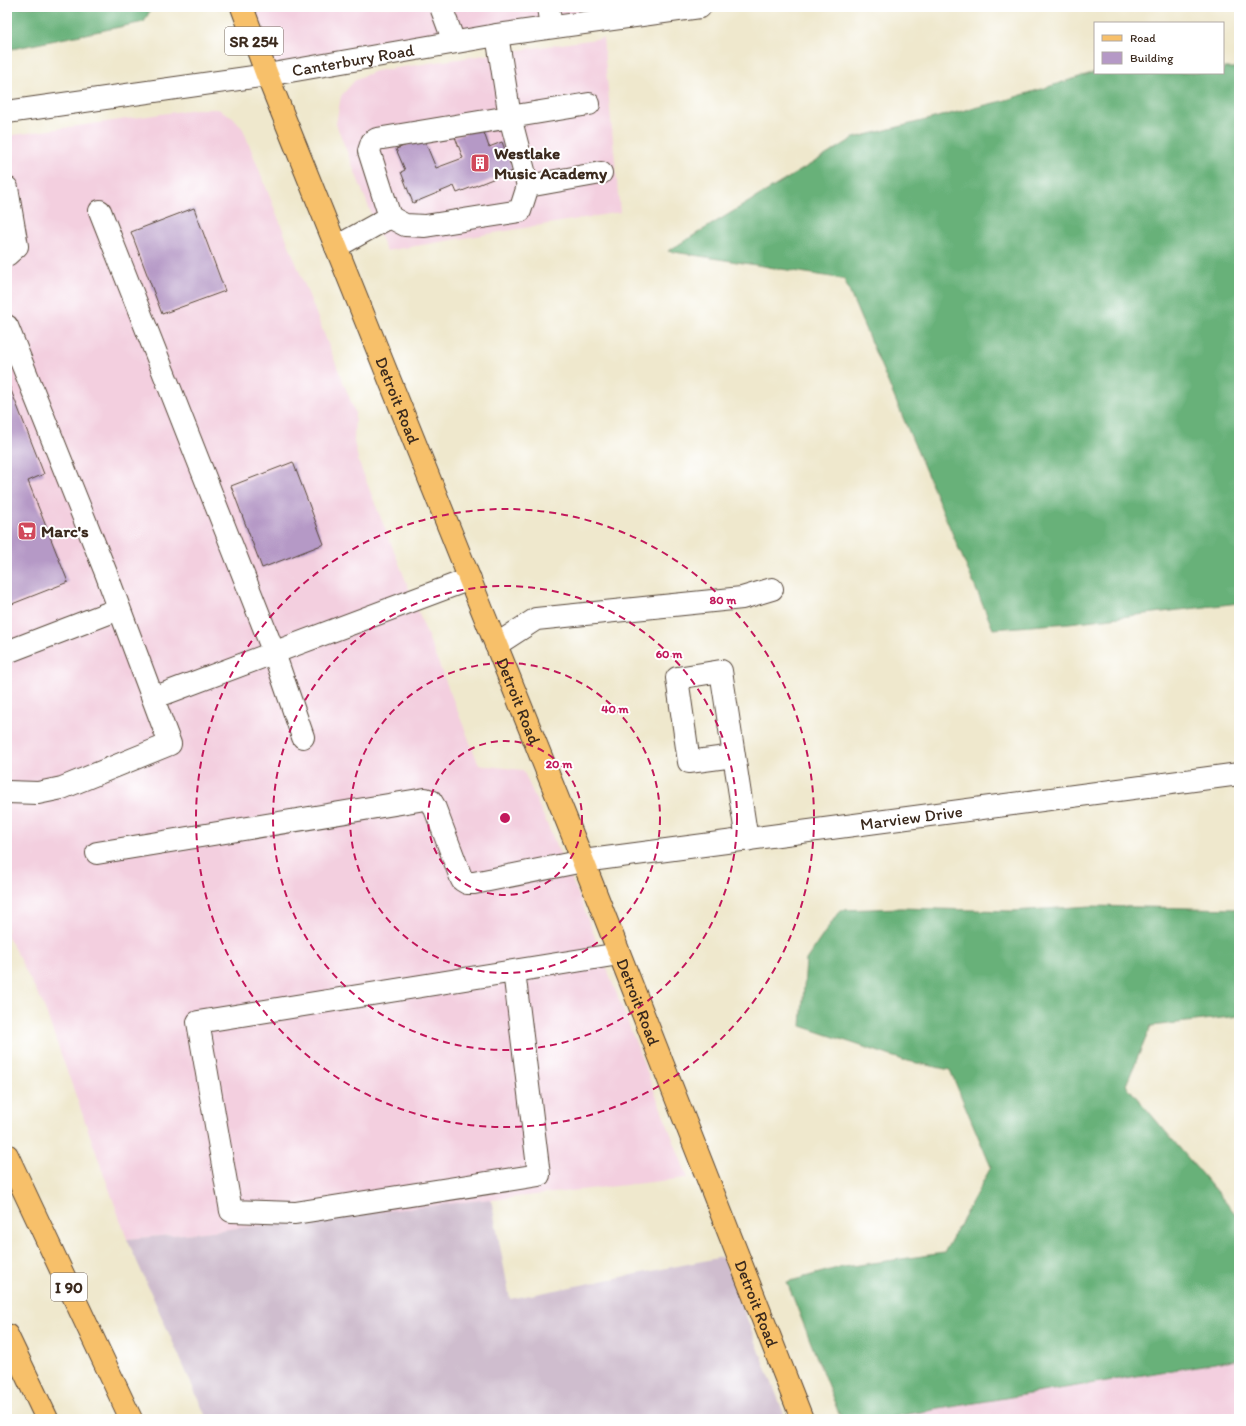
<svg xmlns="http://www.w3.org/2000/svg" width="1246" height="1426" viewBox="0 0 1246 1426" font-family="Itim,sans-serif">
<rect width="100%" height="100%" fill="#fff"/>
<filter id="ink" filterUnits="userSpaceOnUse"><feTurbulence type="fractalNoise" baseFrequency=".025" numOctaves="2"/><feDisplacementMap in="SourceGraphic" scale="8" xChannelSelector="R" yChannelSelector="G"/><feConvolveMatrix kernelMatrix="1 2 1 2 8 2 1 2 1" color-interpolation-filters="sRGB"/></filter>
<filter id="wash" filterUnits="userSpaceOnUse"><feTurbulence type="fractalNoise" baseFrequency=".012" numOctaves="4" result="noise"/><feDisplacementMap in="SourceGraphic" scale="16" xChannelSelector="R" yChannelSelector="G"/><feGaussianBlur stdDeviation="0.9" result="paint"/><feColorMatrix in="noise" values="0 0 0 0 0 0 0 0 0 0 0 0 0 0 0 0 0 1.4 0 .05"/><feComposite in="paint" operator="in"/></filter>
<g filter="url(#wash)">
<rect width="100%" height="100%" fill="#efe8cd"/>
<!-- built -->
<path fill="#f3cfdf" d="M242,7H700L267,75Z
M603,38L620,212L386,251L336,124L341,96L356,79L375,71Z
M196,109H218L233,117L243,129L355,412L354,442L359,463L479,765L523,770L579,896L688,1178L195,1233L127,1239L43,1004L7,935V136Z
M1239,1359V1419H879Z"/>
<!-- industrial -->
<path fill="#cfbdce" d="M491,1199L510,1299L723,1257L786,1419H207L127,1239L195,1233Z"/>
<!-- forest -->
<path fill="#67b179" stroke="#516e4c" d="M7,7H152L144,22L7,50Z
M1223,68H1239V603L1069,623L993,629L844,279L668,251L854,138L1006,100L1095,72L1223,73Z
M1091,906L1239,909V1016L1151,1026L1126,1085L1239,1218V1359L879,1419H841L787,1282L837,1268L944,1253L991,1167L950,1070L903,1060L801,1026L806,960L840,910L901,908L1012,911Z"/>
<g id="blocks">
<!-- building -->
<path fill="#b599c6" d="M482,127L489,147L502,142L513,171L457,193L454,186L413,203L401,172L405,170L396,149L424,139L436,168L463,158L455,137Z
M194,208L225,291L162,314L131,232Z
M7,380L44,474L28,481L68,582L7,606Z
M293,462L324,544L262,568L231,486Z"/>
</g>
</g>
<g filter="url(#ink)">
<use href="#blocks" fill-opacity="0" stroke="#564638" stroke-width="1"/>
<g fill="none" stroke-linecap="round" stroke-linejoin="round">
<defs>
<g id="minor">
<path d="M441,7L454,42"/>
<path d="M548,7L551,27"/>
<path d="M497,35L510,117L528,186"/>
<path id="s1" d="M7,112L267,75L497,35L700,7"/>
<path d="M7,188L17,246L7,255"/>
<path d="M100,211L274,653L303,737"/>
<path d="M390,217L405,225L425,226L520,211L528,186L601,173"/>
<path d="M336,247L390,217L369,151L372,142L377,139L589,104"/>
<path d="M7,326L106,573L170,744L62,788L38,793L7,792"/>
<path d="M496,645L536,619L742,598L772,589"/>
<path d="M7,652L119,609"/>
<path d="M153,698L470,579"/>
<path d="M734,756L689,762L677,678L721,671L747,840"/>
<path id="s2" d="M97,853L425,799L431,801L434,806L462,880L467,883H474L583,861L1239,774"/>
<path d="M514,971L539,1175L295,1213L231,1211L198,1022L619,954"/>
</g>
<g id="major">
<path id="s3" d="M242,7L267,75L583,861L802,1419"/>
</g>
<path id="highway" d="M7,1155L131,1419
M7,1335L47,1419"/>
</defs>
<!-- minor casing -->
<use href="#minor" stroke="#564638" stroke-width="24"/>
<!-- major casing -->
<use href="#major" stroke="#564638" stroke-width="24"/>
<!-- highway casing -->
<use href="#highway" stroke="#564638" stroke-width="24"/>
<!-- minor -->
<use href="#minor" stroke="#fff" stroke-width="22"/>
<!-- major -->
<use href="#major" stroke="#f7c06b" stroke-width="22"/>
<!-- highway -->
<use href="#highway" stroke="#f7c06b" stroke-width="22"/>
</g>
</g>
<!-- distance rings -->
<g fill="none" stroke="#c2185b" stroke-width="2" stroke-dasharray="7 5">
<circle cx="505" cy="818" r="77"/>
<circle cx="505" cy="818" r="155"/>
<circle cx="505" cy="818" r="232"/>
<circle cx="505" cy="818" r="309"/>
</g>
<!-- icons -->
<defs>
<symbol id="building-square" viewBox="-11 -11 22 22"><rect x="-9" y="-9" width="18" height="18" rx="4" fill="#d1495b" stroke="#fff"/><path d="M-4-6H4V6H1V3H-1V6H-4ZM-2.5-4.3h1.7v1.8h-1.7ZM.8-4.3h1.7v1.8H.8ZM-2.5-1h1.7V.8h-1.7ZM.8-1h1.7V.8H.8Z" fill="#fff"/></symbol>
<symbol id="supermarket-square" viewBox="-11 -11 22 22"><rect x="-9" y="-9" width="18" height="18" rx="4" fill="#d1495b" stroke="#fff"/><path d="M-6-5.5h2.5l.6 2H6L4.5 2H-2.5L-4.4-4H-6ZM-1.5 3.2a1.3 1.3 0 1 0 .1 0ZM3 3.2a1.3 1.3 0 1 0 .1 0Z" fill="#fff"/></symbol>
</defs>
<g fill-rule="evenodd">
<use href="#building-square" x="469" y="152" width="22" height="22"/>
<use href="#supermarket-square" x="16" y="520" width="22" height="22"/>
</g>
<g text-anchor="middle" stroke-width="4" stroke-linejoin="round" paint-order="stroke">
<!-- shield labels -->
<g fill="#fff" stroke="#766a62" stroke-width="1">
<rect x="225" y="27" width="58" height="28" rx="3"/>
<rect x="51" y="1273" width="36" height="28" rx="3"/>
</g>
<g font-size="16" font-weight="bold" fill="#3b2a1e">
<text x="254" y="47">SR 254</text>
<text x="69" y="1293">I 90</text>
</g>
<!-- street labels -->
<g font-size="17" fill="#3b2a1e" stroke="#fff">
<text dy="6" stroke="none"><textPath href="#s1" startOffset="350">Canterbury Road</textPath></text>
<text dy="6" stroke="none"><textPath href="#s3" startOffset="423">Detroit Road</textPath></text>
<text dy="6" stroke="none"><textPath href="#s3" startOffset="747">Detroit Road</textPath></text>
<text dy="6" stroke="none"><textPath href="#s2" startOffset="879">Marview Drive</textPath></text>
<text dy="6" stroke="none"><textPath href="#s3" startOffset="1071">Detroit Road</textPath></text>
<text dy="6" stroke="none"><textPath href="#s3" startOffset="1395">Detroit Road</textPath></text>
</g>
<!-- poi labels -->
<g font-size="17" font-weight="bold" fill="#3b2a1e" stroke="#fff" text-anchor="start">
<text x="494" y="159">Westlake<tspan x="494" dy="20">Music Academy</tspan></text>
<text x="41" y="537">Marc's</text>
</g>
</g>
<circle cx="505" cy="818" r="6" fill="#c2185b" stroke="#fff" stroke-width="2"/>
<g font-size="12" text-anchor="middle" font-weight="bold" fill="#c2185b" stroke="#fff" stroke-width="4" stroke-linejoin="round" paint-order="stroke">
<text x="723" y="604">80 m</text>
<text x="669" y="658">60 m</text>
<text x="615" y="713">40 m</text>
<text x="559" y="768">20 m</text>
</g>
<!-- margin -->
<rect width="1246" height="1426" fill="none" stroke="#fff" stroke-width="24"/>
<!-- legend -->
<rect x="1094" y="22" width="130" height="52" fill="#ffffff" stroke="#b1aaa5"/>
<rect x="1102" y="35" width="20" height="6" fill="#f7c06b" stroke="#b1aaa5"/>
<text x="1130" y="42" font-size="12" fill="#3b2a1e">Road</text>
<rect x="1102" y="52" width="20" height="12" fill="#b599c6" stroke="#b1aaa5"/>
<text x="1130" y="62" font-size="12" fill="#3b2a1e">Building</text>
</svg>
